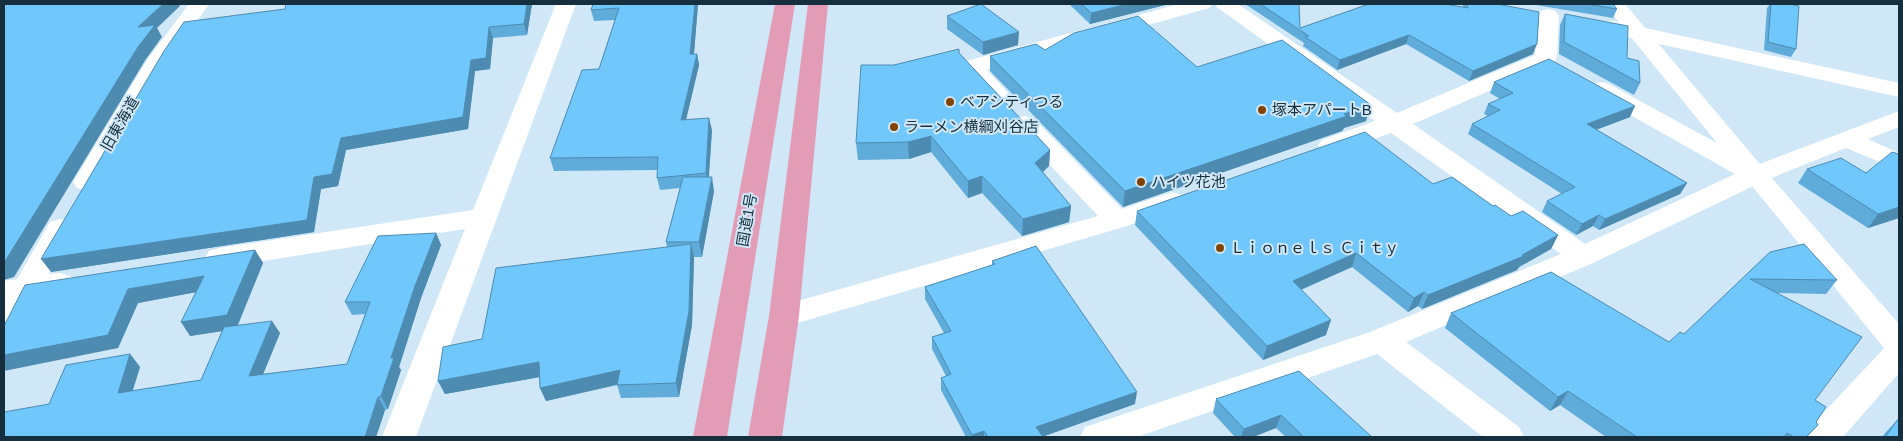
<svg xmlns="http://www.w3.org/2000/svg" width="1903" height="441" viewBox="0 0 1903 441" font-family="Arial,'Noto Sans JP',sans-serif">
<rect width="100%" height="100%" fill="#cfe7f7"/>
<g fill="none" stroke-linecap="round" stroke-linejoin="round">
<!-- minor -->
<path fill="#fff" fill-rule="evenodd" d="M189,4H209L169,61L95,188L86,190L77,188L73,182L147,60Z
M556,4H576L416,437H382L465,229L219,268L209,265L205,258L209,251L219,248L473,210Z
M1179,4H1212L1209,8L987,70L1008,93L1004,98L996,100L988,98L960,67L963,62Z
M1215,4H1238L1397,113L1535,55L1537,15L1541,11L1548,9L1555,11L1559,15L1557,58L1554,63L1413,124L1585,244L1735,174L1593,94L1589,89L1593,84L1601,82L1609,84L1757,165L1899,111V127L1868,139L1899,153V170L1846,148L1764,181L1593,263L1406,342L1519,427L1524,437H1483L1377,354L1137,437H1080L1085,427L1370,332L1561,254L1391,133C1372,139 1341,155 1322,150L1318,145L1322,140L1375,121L1218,8Z
M1613,21L1899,83V97L1605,32L1602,27L1605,22Z
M1024,116L1033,118L1122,209L1172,192L1182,195L1185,201L1182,207L1127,226L784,327L773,324L769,316L773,308L1098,216L1015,128L1012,123L1015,118Z
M60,219L70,222L74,228L49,274L60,273L70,276L75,283L70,290L36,297L15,336L4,339V281L17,279L50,222Z
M1899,340V373L1843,437H1805L1810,427L1888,344Z"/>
<!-- tertiary -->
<path fill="#fff" fill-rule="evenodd" d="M1604,4H1625L1764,169L1899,324V357L1888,353Z"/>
<!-- trunk -->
<path fill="#e39cb6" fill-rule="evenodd" d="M775,4H795L727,437H693Z
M808,4H828L799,316L782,437H748L769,316Z"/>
</g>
<!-- wall -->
<path fill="#5fabd9" d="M286,4H532L527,35L493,38L490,69L475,71L468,129L346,150L338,186L321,189L314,232L51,272L285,9Z
M593,4H698L694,54H697L699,65L686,120L712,130L709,177L714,191L702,257H694L692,325L679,397L621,398L617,385L546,401L540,388V377L445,394L438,381L482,339L667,247L666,242L680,188L660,190L657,178V170L554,171L550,158L599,69L615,20L594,21L591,10Z
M1069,4H1169L1090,24Z
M1245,4H1299L1300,28L1463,7L1462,4H1497L1533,54L1469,81L1406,44L1337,70L1303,46L1304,43Z
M1530,4H1613L1617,9L1613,18Z
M1770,4H1788L1796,49L1791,57L1764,50L1767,8Z
M1565,14L1627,58L1640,83L1634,95L1559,54L1560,25Z
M947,16L1018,45L983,55L947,29Z
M1045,50L1197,67L1366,121L1344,128L1342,131L1123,207L990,71V56Z
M959,53L1050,150L1049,166L1043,172L1071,206L1069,222L1022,236L982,193L968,198L931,152L909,159L858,160L856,143L894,65Z
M1494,82L1630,117L1596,130L1687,183L1680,194L1599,230L1593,226L1576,235L1542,212L1547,201L1562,194L1468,134L1472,124L1488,116L1484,114L1488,104L1500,99L1490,93Z
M1899,154V218L1868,228L1798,183L1807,169L1866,173Z
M1433,184L1493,206L1511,216L1558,235L1551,249L1519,267L1517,270L1422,309L1418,306L1408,312L1352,267L1301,290L1326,335L1263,360L1135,225L1137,211Z
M436,233L441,245L421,298L399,367L401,370L388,409L385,410L376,437H4L49,404L130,354L140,367L132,391L201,380L222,331L190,336L196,292L138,303L118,348L4,324L255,250L263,263L238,325L280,333L263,374L347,364L365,314L352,315L345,302Z
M1770,252L1837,280L1826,294L1778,293L1815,400L1816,422L1818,425L1807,437H1606L1560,405L1550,411L1445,328L1451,313L1669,342L1684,334Z
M992,261L1135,404L1042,437H1043H966L941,390V378L946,376L932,349V337L944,333L925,299V287L992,265Z
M1216,399L1372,437H1286L1276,428L1253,437H1235L1213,413Z
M1899,418V437H1882L1886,432Z"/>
<!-- shaded-wall -->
<path fill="#4e8bb0" d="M163,4H179L180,6L157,28L162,37L146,59L14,277L4,280V263L138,27Z
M527,4H532L527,35L524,24Z
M695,4H698L693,65L690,54Z
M1127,4H1169L1090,24L1091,13Z
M489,27L493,38L490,69L475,71L468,129L346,150L338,186L321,189L314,232L51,272L41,259L314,177L341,138L471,60Z
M1019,32L1018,45L983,55V42Z
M1409,35L1406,44L1337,70L1340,60Z
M1537,44L1533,54L1469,81L1473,71Z
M697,54L699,65L683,132L681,120Z
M1371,105L1366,121L1344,128L1342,131L1123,207L1125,191L1344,114Z
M1635,106L1630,117L1582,135L1587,124Z
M709,118L712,130L708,185L706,173Z
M931,136V152L909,159L908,142Z
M1050,150L1049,166L1034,179L1035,163Z
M982,176V193L968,198V181Z
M712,177L714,191L702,257L699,242Z
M1687,183L1680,194L1599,230L1605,219Z
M1071,206L1069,222L1022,236L1023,219Z
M1899,207V218L1868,228L1878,214Z
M1599,215L1593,226L1576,235L1582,224Z
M436,233L441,245L421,298L399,367L401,370L388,409L381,396L391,358L415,286Z
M1558,235L1551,249L1519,267L1517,270L1422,309L1428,295L1522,255Z
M691,244L694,257L692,325L679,397L676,383Z
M255,250L263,263L236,329L190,336L181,322Z
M1356,253L1352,267L1288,295L1293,281Z
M204,276L213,289L138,303L118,348L4,371V355L128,289Z
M1424,292L1418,306L1408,312L1414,298Z
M1331,320L1326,335L1263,360L1267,346Z
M272,321L280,333L257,389L249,376Z
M130,354L140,367L128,406L118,393Z
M539,362L545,376L445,394L438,381Z
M620,370L624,383L546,401L540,388Z
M1568,391L1560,405L1550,411L1558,397Z
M1137,392L1135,404L1041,437L1036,427Z
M378,397L385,410L376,437H365Z
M1281,415L1276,428L1253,437H1241L1244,429Z
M984,431V437H972V435Z"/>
<!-- building -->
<path fill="#6fc7fc" stroke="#4e8bb0" d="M4,4H163L138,27L155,25L138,47L4,263Z
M286,4H527L524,24L489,27L486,58L471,60L463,117L341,138L332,174L314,177L307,220L41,259L164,51L184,22L285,9Z
M593,4H695L690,54H697L681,120L709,118L706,173L657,178L658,157L550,158L582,70L599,69L619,8L591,10Z
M981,4L1019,32L983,42L947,16Z
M1082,4H1127L1091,13Z
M1260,4H1299L1300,28L1369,4H1445L1468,8L1467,4H1497L1539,12L1537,44L1473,71L1409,35L1340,60L1305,37L1309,36Z
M1587,4H1613L1617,9Z
M1771,4H1788L1799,6L1796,49L1768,42Z
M1565,14L1628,26L1627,58L1639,61L1640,83L1564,42Z
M1138,16L1197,67L1282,40L1371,105L1344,114L1347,116L1125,191L990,56L1036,44L1045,50L1074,33Z
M959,49V53L1050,150L1035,163L1071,206L1023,219L982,176L968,181L931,136L908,142L856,143L861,65H894Z
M1549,59L1635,106L1587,124L1687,183L1605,219L1599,215L1582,224L1547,201L1575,187L1472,124L1500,110L1488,104L1513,93L1494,82Z
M1365,132L1433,184L1452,177L1493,206L1495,205L1511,216L1523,211L1558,235L1522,255L1524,256L1428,295L1424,292L1414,298L1356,253L1293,281L1331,320L1267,346L1137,211Z
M1892,152L1899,154V207L1878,214L1807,169L1841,158L1866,173Z
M683,177H712L699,242H666Z
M436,233L415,286L391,358H394L381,396L378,397L365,437H4V412L49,404L66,365L130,354L118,393L201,380L224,327L272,321L249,376L347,364L370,302H345L378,236Z
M691,244L689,311L676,383L617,385L620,370L540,388L539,362L438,381L443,347L482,339L496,268Z
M1804,244L1837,280L1750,279L1862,337L1815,400L1826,407L1816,422L1818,425L1806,437H1794L1787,433L1784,437H1637L1568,391L1558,397L1451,313L1551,272L1669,342L1680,332L1684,334L1770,252Z
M1036,246L1137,392L1036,427L1043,437H988L984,431L972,435L941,378L951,374L932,337L951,331L925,287L995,264L992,261Z
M255,250L227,315L181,322L204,276L128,289L108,335L4,355V324H5L25,285Z
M1299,371L1372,437H1304L1281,415L1244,429L1216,399Z
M1899,418V437H1885Z"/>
<!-- markers -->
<g fill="#814302" stroke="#cfe7f7" stroke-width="2">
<circle cx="950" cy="102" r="5"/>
<circle cx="1262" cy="110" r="5"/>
<circle cx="894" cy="127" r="5"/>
<circle cx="1141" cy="182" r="5"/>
<circle cx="1220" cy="248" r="5"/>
</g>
<g text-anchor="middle" stroke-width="4" stroke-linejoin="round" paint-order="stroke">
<!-- poi labels -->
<g font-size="15" fill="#162f3e" stroke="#cfe7f7" text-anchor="start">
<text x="960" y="107">ベアシティつる</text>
<text x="1272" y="115">塚本アパートB</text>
<text x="904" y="132">ラーメン横綱刈谷店</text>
<text x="1151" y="187">ハイツ花池</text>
<text x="1230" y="253">Ｌｉｏｎｅｌｓ Ｃｉｔｙ</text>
</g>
<!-- street labels -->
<g font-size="15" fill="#162f3e" stroke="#cfe7f7">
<text transform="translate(120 124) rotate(-60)" y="5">旧東海道</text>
<text transform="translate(747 220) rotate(-80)" y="5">国道1号</text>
</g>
</g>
<!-- border -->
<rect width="1903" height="441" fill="none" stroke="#162f3e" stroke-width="10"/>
</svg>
